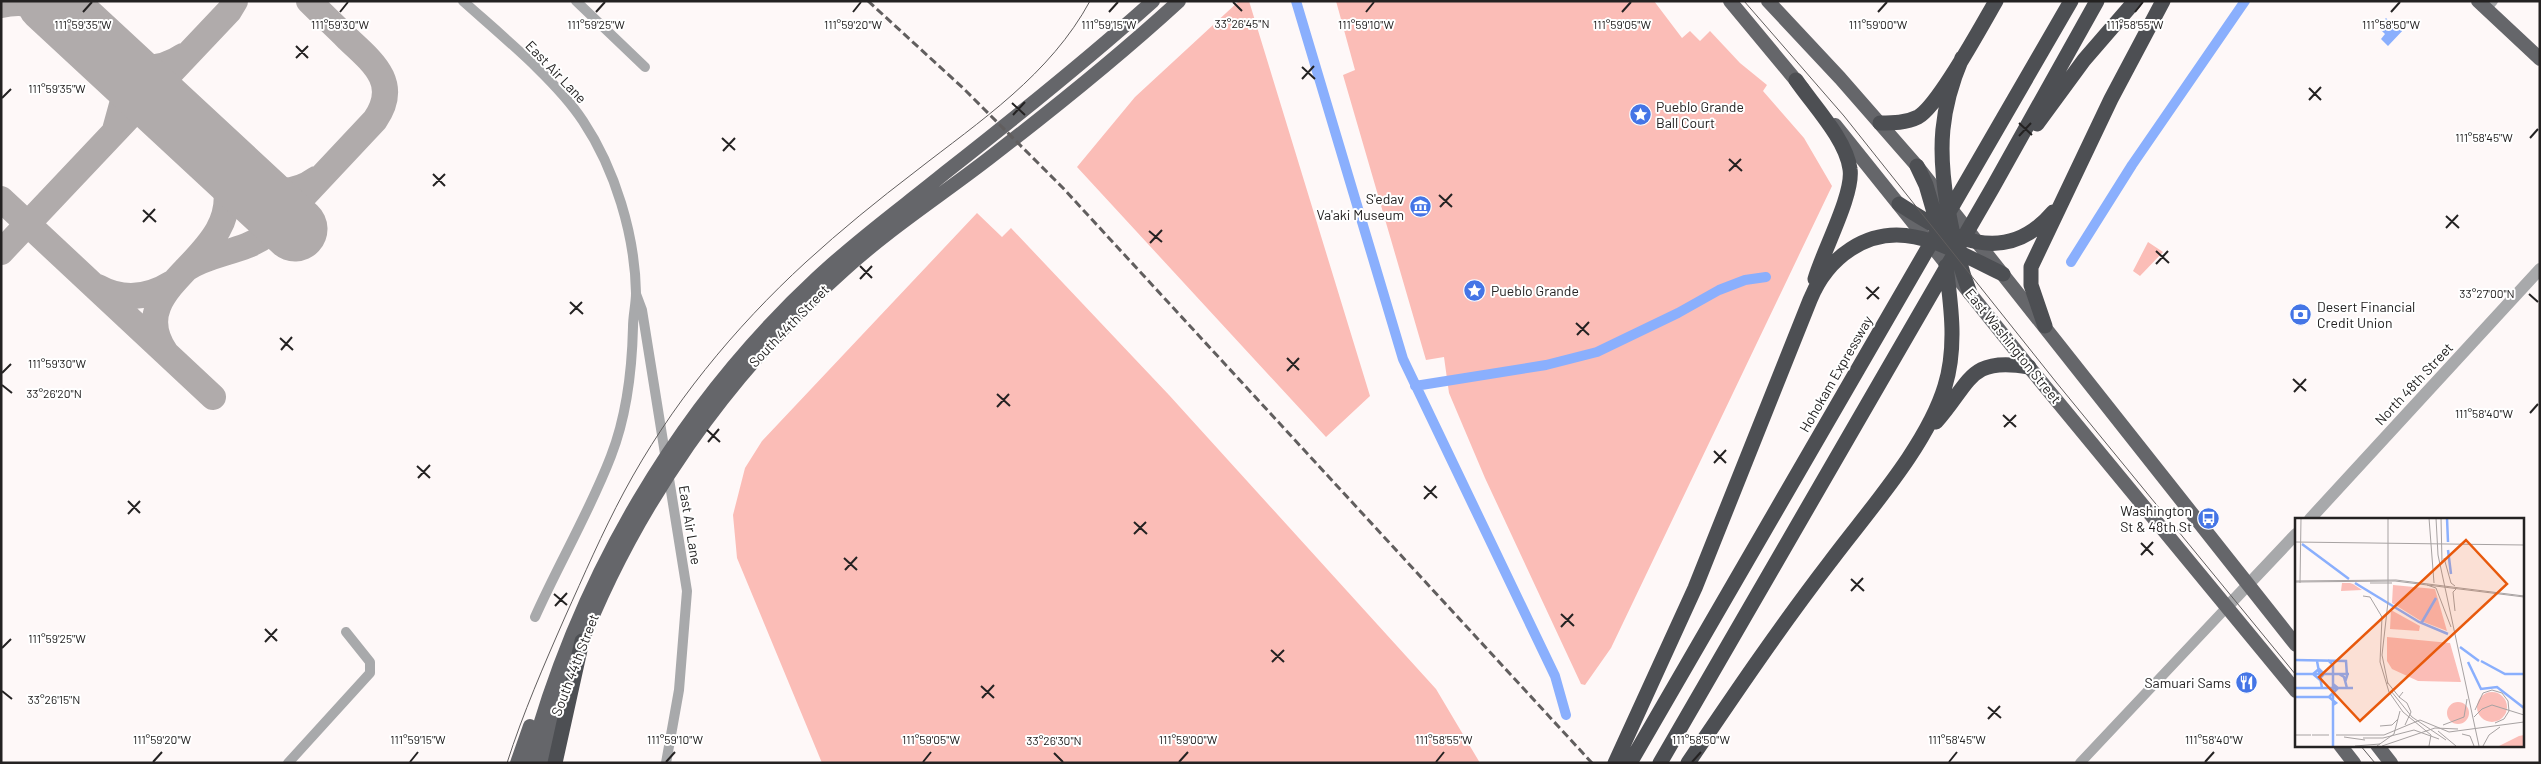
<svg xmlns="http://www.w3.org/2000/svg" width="2541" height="764" viewBox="0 0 2541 764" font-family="Barlow,sans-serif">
<rect width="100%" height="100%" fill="#fef8f8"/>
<!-- green -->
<path fill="#fbbdb7" d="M1239,1H1249L1370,396L1326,437L1077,167L1135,97Z
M1336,1H1654L1682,38L1690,31L1700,41L1710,31L1740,63L1767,85L1763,91L1804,138L1832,186L1611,648L1585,685L1581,684L1485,478L1449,393L1444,357L1426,360L1343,75L1355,70Z
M977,213L1002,237L1011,228L1169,395L1436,689L1480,763H822L737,558L733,515L745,468L762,441Z
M2148,242L2163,252L2140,276L2133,271Z"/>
<!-- water -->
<path fill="#8aaffd" d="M2386,18L2393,25L2397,21L2405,28L2388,46L2381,39L2385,34L2378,27Z"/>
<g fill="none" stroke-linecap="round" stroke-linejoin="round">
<!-- canal -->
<path stroke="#8aaffd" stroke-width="10" d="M1296,1L1403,359L1555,676L1566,715
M2071,262L2132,165L2245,1
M1415,386L1546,365L1597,352L1678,313L1719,290L1745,280L1766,277"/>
<!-- taxiway -->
<path stroke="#b0abab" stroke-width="26" d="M1,5C23,0 44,5 64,15
M113,61C137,71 161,71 183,56
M113,61L123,101L115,130
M216,155C245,180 277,207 316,179
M1,199L213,397
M1,252L229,11L235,1
M186,269C211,252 243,253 268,234L375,120C400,84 374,63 348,39C335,26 322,14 309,1
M98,287C123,301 148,298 172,283
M166,353C118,284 243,260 225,183C222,170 214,160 208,149"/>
<!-- runway -->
<path stroke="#b0abab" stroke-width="65" d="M49,1L295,229"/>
<!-- minor -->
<path stroke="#a8a9ab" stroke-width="10" d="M463,1C501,35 556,80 583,121C615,169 635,235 636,293C636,304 633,316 633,327C632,371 627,415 611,456C590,511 559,563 535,617
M576,1L645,67
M2486,9L2493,1
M636,294L642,310L687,591L679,690L666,763
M288,763L370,673V662L346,632
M2080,763L2227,607"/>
<!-- tertiary -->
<path stroke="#a8a9ab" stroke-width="12" d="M2310,519L2540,269
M2227,607L2296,534"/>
<!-- primary -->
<path stroke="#65666a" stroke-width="14" d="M1730,1L1803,89
M1768,1L1840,78L1917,166L2296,645
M2478,1L2540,59
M1835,125L2029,367L2296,691
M578,652C634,506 728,373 844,270C889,229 940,196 988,159C1053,109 1118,57 1179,1
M2340,745L2354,763
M2377,745L2391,763
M517,763L530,726
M529,763C578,579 677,408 817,278C857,240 903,207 946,172C1016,117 1086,61 1153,1
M541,763L570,674"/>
<!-- motorway -->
<path stroke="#4d4f53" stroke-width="15" d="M1962,58C1940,110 1938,149 1947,204C1953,236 1958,263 1970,293
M1796,80C1813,105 1846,139 1850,169C1854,194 1823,251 1815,279
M1880,123C1893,123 1906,123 1918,117C1939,105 1982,25 1996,1
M2037,124L2084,60L2135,1
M1917,166L1926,185L1940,233
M1899,204C1949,236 2004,270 2053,212
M2045,326L2031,285V267L2111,99L2163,1
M1936,422C1971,383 1968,356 2029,367
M555,763L582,641
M1615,763L1695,588L1810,300C1827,258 1867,227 1915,237C1946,243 1975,261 2003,274
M1630,763L2071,1
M1660,763L1993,187L2097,1
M1688,763C1734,695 1780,627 1830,562C1868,511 1927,446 1945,386C1957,347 1951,305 1946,266"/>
<!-- tram -->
<path stroke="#615e5e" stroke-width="1" d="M1744,1L1844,116L2056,382L2296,675
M2360,745L2375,763
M507,763C523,713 544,665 565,617C584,575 602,533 624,492C670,406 734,328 806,262C841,230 878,200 916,171C980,121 1050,75 1090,1"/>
<!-- rail -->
<path stroke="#615e5e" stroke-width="3" stroke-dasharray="8 4" stroke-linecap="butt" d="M868,1L963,88L1063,188L1592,763"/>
</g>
<!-- ticks -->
<path fill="none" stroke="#242222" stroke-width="2" d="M1233,2L1242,11M83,12L92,2M340,12L348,2M596,12L605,2M853,12L861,2M1109,12L1118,2M1366,12L1374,2M1622,12L1631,2M1878,12L1887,2M2135,12L2143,2M2391,12L2400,2M296,46L308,58M296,58L308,46M1302,67L1315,79M1302,79L1314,66M2309,88L2321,100M2,98L11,89M2309,100L2321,87M1012,103L1025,115M1013,115L1025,102M2019,123L2032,135M2019,136L2031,123M722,138L735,150M2530,138L2538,129M723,151L735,138M1729,159L1742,171M1729,171L1741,159M433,174L445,186M433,186L445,174M1439,195L1452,207M1440,207L1452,194M143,210L156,222M2446,216L2459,228M143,222L155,209M2446,228L2458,215M1149,231L1162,242M1150,243L1162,230M2156,251L2169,263M2156,264L2168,251M860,266L872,278M860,279L872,266M1866,287L1879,299M2529,294L2538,302M1867,299L1879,287M570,302L583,314M570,314L582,302M1576,323L1589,335M1577,335L1589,322M280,338L293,350M281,350L292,337M1287,358L1299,370M1287,371L1299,358M2,373L11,364M2293,379L2306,391M2,385L12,393M2294,392L2306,379M997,394L1010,406M997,407L1009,394M2530,413L2538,404M2003,415L2016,427M2004,427L2016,415M707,430L720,442M708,442L719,429M1714,451L1726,463M1714,463L1726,450M417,466L430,478M418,478L430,465M1424,486L1437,498M1424,499L1436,486M128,501L140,513M128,514L140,501M1134,522L1147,534M1134,534L1146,522M2141,543L2153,555M2141,555L2153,542M844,558L857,570M845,570L857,557M1851,579L1864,591M1851,591L1863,578M554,594L567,605M555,606L567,593M1561,614L1574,626M1561,627L1573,614M265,629L277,641M265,642L277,629M2,648L11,639M1271,650L1284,662M1272,662L1284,650M981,686L994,698M2,691L12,699M982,698L994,685M1988,707L2001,718M1988,719L2000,706M1054,753L1063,762M153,762L162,752M410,762L418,752M666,762L675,752M923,762L931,752M1179,762L1188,752M1436,762L1444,752M1692,762L1701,752M1949,762L1957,752M2205,762L2214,752"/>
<!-- icons -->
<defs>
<symbol id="sight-disc" viewBox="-11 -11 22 22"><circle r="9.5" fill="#4475e6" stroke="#fff"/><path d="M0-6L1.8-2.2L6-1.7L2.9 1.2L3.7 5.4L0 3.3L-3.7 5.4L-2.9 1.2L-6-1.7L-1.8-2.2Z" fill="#fff"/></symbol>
<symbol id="museum-disc" viewBox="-11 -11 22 22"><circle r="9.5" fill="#4475e6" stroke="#fff"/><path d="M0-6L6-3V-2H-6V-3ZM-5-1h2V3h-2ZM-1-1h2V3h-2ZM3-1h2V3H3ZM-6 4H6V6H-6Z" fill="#fff"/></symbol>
<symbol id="bank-disc" viewBox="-11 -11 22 22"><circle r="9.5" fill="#4475e6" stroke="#fff"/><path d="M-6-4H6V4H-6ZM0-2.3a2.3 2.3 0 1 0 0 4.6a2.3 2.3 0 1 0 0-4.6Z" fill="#fff"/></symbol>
<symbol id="bus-disc" viewBox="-11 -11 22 22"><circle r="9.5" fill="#4475e6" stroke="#fff"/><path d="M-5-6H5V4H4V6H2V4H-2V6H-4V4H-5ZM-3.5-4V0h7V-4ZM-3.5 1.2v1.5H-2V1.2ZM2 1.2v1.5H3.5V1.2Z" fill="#fff"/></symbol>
<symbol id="restaurant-disc" viewBox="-11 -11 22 22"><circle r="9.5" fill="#4475e6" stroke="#fff"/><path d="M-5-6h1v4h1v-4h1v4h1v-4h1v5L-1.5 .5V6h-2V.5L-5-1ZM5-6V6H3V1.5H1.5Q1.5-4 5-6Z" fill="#fff"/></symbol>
</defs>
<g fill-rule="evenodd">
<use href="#sight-disc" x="1628" y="102" width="25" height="25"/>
<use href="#museum-disc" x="1408" y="194" width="25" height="25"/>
<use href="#sight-disc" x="1462" y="278" width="25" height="25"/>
<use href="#bank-disc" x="2288" y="302" width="25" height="25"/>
<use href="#bus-disc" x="2196" y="506" width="25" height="25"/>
<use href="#restaurant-disc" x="2234" y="670" width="25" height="25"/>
</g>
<g text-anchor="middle" stroke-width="4" stroke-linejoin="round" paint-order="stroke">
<!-- street labels -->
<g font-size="14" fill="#242222" stroke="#fff">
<text transform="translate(556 72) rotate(46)" y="5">East Air Lane</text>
<text transform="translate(789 326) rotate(-46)" y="5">South 44th Street</text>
<text transform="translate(2013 346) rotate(51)" y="5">East Washington Street</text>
<text transform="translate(1836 374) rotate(-60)" y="5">Hohokam Expressway</text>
<text transform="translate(2414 384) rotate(-47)" y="5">North 48th Street</text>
<text transform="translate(690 525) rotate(81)" y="5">East Air Lane</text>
<text transform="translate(575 665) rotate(-69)" y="5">South 44th Street</text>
</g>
<!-- poi labels -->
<g font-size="14" fill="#242222" stroke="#fff" text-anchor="start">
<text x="1656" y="112">Pueblo Grande<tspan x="1656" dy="16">Ball Court</tspan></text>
<text x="1404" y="204" text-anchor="end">S'edav<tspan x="1404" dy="16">Va'aki Museum</tspan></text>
<text x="1491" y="296">Pueblo Grande</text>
<text x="2317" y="312">Desert Financial<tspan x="2317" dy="16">Credit Union</tspan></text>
<text x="2192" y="516" text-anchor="end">Washington<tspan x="2192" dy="16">St &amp; 48th St</tspan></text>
<text x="2231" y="688" text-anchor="end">Samuari Sams</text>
</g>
</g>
<!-- overview -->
<g transform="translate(2295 518)">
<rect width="229" height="229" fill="#fef8f8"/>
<path d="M55,65L58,66L67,72L46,73L47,65ZM98,67L140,71L152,113L126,103L97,85ZM96,92L125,108L124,113L95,111ZM92,119L155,125L166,164L123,163L97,151L92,143ZM182 189a15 15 0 1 1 30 0a15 15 0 1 1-30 0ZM152 195a11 11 0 1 1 22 0a11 11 0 1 1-22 0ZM229,217V228H204L224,218Z" fill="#fbbdb7"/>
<path fill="none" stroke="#8aaffd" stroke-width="2.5" d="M152,0L153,24M7,26L54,61M153,32L156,56M60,65L124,104L153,116M127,104L141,80M165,129L184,143M0,142L51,143L52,158L50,164M33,142L38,147V228M22,143L27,170M186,143L210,156H229M173,144L186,171L202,169L229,190M24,151L29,156L24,161L18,156ZM0,156H54M44,156L49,159L52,170M0,170H58M0,179H34L41,185L38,187M34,179L43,170L38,166"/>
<path fill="none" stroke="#a7a2a2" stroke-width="1" d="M134,0L139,65M141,0L143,37L184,228M146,0L147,44M0,24L229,27M149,40L156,65L160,68M0,63L101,62L229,78M0,64L100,63L229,79M5,65L6,0M75,65H97M132,67L141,70L156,109M68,78L75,79L87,99L85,144L94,174L108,194L136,217L134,228M160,93L158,74L161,71M92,164L105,180M93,166L87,137L93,84V0M96,173L117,199L151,222M108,174L104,179L112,185L116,194L110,207M180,192L188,175L197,172L207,175L213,183L214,193L209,201L200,205M179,199L187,191L197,187L229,197M148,207L169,199L172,181M85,208L97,207L103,201M143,213L161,228M167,216L175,218L179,228M0,217H16M17,217H34M41,217H89L125,202L154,214L229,204M49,219L70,222M68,220H88L119,212L144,221M60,228L85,226M82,228L99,216L105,193M87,228L140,210L163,211M188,228L194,217L205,209"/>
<path fill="#e8590c" fill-opacity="0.15" stroke="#e8590c" stroke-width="2.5" d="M171,22L212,66L65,203L24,159Z"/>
<rect width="229" height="229" fill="none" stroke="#242222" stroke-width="2.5"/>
</g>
<g font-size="12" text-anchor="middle" fill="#242222" stroke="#fff" stroke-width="4" stroke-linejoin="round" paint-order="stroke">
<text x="1242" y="28">33°26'45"N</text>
<text x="596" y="29">111°59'25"W</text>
<text x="853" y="29">111°59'20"W</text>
<text x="1109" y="29">111°59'15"W</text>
<text x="1366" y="29">111°59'10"W</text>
<text x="1622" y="29">111°59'05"W</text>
<text x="1878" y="29">111°59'00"W</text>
<text x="2135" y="29">111°58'55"W</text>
<text x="2391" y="29">111°58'50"W</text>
<text x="83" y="29">111°59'35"W</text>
<text x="340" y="29">111°59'30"W</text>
<text x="57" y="93">111°59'35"W</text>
<text x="2484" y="142">111°58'45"W</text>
<text x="2487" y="298">33°27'00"N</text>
<text x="57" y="368">111°59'30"W</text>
<text x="54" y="398">33°26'20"N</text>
<text x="2484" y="418">111°58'40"W</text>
<text x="57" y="643">111°59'25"W</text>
<text x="54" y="704">33°26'15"N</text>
<text x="162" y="744">111°59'20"W</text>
<text x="418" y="744">111°59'15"W</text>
<text x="675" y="744">111°59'10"W</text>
<text x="931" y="744">111°59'05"W</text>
<text x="1188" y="744">111°59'00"W</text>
<text x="1444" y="744">111°58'55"W</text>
<text x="1701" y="744">111°58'50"W</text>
<text x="1957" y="744">111°58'45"W</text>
<text x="2214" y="744">111°58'40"W</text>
<text x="1054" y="745">33°26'30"N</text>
</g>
<!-- border -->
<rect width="2541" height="764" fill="none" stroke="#242222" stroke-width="5"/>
</svg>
